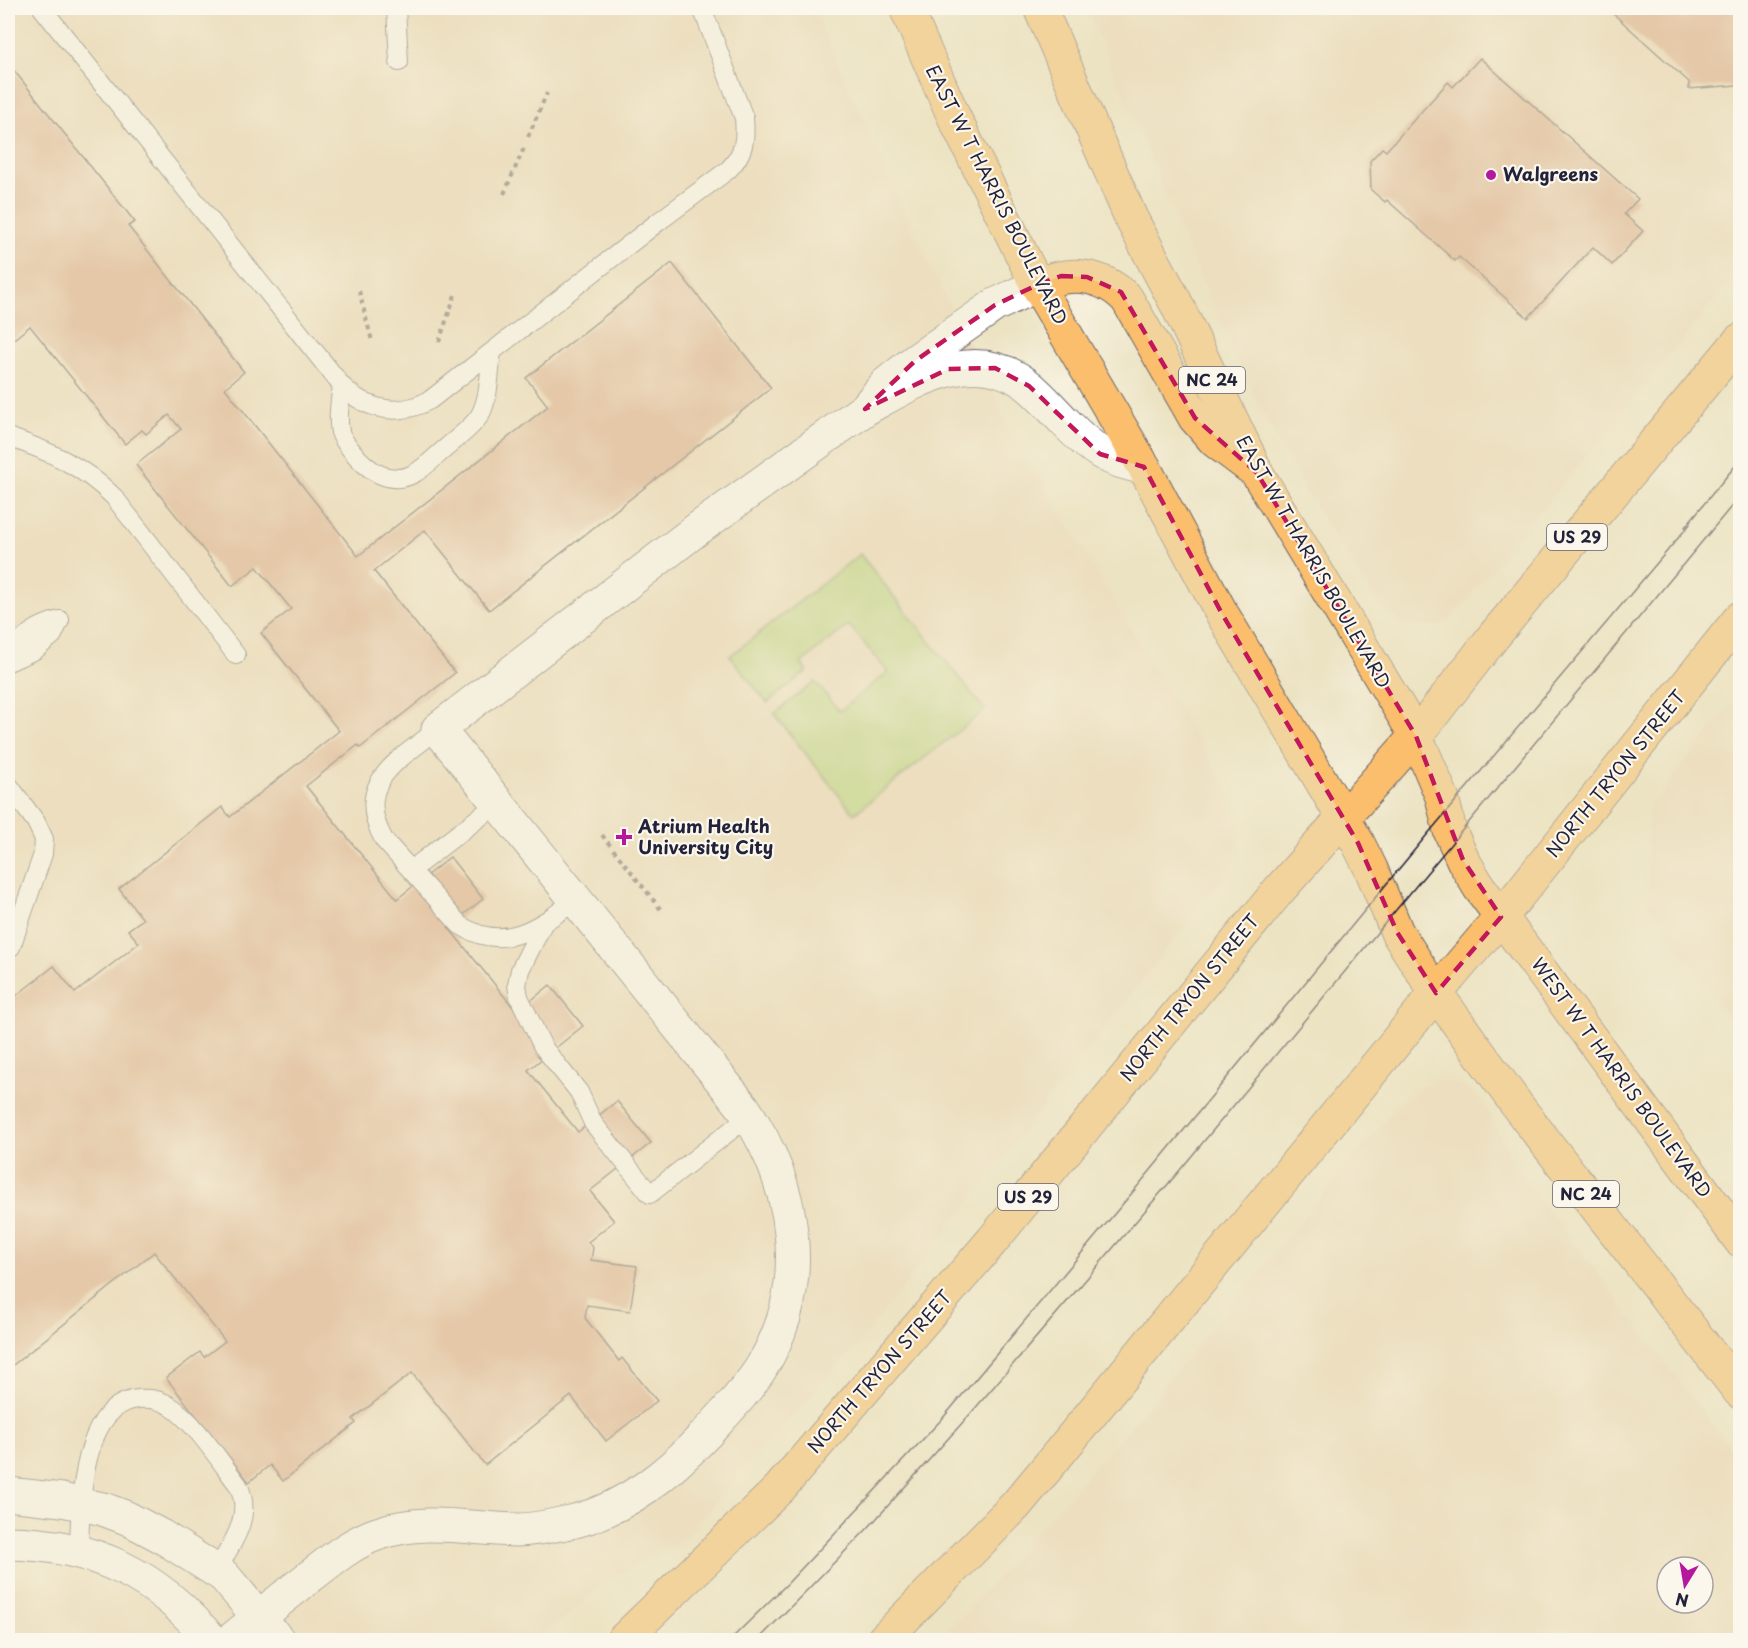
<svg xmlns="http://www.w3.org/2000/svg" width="1748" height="1648" viewBox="0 0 1748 1648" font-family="'Playpen Sans',sans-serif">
<rect width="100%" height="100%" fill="#fbf7ec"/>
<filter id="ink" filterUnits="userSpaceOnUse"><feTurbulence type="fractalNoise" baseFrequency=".0167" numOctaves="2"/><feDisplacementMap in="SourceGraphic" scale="12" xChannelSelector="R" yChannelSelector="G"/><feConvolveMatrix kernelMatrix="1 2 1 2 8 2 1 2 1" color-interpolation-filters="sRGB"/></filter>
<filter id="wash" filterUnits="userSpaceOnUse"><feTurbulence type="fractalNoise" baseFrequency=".008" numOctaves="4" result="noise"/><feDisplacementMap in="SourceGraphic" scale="24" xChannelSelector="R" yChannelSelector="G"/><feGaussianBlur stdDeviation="1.35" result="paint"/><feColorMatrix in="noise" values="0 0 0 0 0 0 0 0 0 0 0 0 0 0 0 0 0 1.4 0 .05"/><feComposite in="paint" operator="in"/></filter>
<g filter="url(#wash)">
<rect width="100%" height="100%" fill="#ece3c3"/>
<!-- built -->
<path fill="#ecd8ba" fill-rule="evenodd" d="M8,8H814L917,240L1013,433L1243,814L1236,860L866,1335L682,1540L604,1583L540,1640H8Z
M1087,8H1740V271L1450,620L1440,625L1419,628L1407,627L1391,617L1380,606L1349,560L1305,492L1244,377L1180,231Z
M1740,693V1034L1646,903L1648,810Z
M1436,1080H1448L1459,1084L1470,1090L1478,1098L1489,1113L1512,1158L1537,1195L1740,1460V1640H936L962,1616L1123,1435L1399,1103L1417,1087ZM1667,1567H1703V1603H1667Z"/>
<!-- green -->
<path fill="#b4d279" stroke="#6b7a5a" stroke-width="1.5" d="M860,554L985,710L854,814L774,714L815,682L840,711L888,672L849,625L801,663L807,671L767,703L730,656Z"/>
<g id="blocks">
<!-- building -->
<path fill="#daa687" d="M1607,8H1740V66L1736,71L1737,85L1689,89V82Z
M1480,58L1638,199L1624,214L1643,231L1612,265L1593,247L1528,318L1459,257L1455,261L1387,200L1385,202L1371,190L1370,161L1382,148L1386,151L1448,82L1453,87Z
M8,63L135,222L128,226L244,372L225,388L358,556L548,406L526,378L672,263L771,388L489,610L425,530L374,571L455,673L360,748L358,745L306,786L397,899L450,857L483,899L448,927L517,1012L550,985L583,1026L528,1070L578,1132L617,1101L651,1143L590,1191L614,1221L588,1242L593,1248L591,1260L637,1266L630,1311L587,1305L585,1318L619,1361L622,1358L657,1401L606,1441L571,1396L485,1465L412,1373L353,1419L356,1423L283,1481L270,1465L249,1482L166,1378L200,1352L204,1357L225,1341L154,1252L8,1369V1091L11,1088L8,1084V1002L54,966L75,993L139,943L128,930L143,919L119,889L222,807L230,817L339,731L261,633L291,609L257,567L232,586L136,465L181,429L169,415L146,434L142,430L125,444L30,326L8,344Z"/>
</g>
</g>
<g filter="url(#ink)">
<use href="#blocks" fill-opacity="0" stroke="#69666b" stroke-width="1.5"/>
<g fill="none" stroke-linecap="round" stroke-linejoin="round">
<defs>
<path id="service" d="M42,8L342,386C368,411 398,417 430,400L658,222L728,170C744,154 746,140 744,118L702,8
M396,8L399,62
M342,386C340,400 337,417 340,432C342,439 347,445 352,451C367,470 390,487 415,473C427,466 437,455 447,447C458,437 472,428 480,415C490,397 489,371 492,352
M8,437C49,451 83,466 114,497L236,655
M10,660C17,637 39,625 60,620
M8,662L35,650L53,635L60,620
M438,729C398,761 352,783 384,840L460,925C504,954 540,926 576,900
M8,784L36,822L44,839L43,854L11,947
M411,870L498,803
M543,924L520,970L517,985L519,997L543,1047L579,1092L593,1123L650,1194L749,1116
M79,1552C80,1510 80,1403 139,1399C150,1398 160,1399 170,1406C194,1421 220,1461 238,1485C254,1516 231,1545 216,1571"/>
<path id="minor" d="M1037,285L995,305L915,361L886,384L865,409C916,381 975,342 1030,387C1043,398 1054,411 1066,423C1090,448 1109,462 1144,467
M8,1494L62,1500L103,1509L127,1518L161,1536L224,1576L278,1640
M8,1543C93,1544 157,1575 211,1640
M231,1640C259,1617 287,1594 316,1572C335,1557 354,1542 377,1534C424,1517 469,1529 517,1530C536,1530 556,1525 575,1521C628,1507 669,1473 706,1434C725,1413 746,1392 761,1368C813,1284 796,1185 743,1107L438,729L696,530L865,409"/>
<path id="primary" d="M906,8L954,117L1037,285L1144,467L1221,612L1358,843L1371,869L1397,932L1436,993L1519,1108L1740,1392
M1040,8L1131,218L1176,303L1257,473L1416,736L1442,797L1450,831L1463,860L1479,887L1740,1240
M1037,285C1069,271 1102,273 1127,299L1195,418L1215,441L1251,468
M623,1640L779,1489L992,1241L1279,890L1416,736L1493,637L1740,340
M883,1640L1016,1505L1046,1469L1436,993L1501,917L1740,618"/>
</defs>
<!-- service casing -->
<use href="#service" stroke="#69666b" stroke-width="20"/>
<!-- minor casing -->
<use href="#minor" stroke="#69666b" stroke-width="35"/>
<!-- primary casing -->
<use href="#primary" stroke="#69666b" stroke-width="35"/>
<!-- path -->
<path stroke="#69666b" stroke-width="4" stroke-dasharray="4.5 4.5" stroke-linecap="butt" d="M528,137L547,93
M504,194L524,148
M359,291L372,341
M439,342L455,295
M602,835L662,911"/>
<!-- service -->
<use href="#service" stroke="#fff" stroke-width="18"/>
<!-- minor -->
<use href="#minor" stroke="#fff" stroke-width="33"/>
<!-- primary -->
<use href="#primary" stroke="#fabe6d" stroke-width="33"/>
<!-- tram -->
<path stroke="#22223b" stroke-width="1.5" d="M1685,527L1740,460
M730,1640L787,1584L942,1419L1132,1193L1426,836L1690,524
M758,1640L868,1528L972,1412L1175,1176L1740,496"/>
</g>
</g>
<!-- marked area -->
<path d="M0 0H1748V1648H0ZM1061,276L1087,277L1121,292L1195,418L1257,473L1416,736L1463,860L1501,917L1436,993L1397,932L1358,843L1221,612L1144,467L1100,454L1029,386L995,368L948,369L865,409L915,361L995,305L1037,285Z" fill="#ece3c3" fill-opacity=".55" fill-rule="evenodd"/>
<path fill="none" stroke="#c2185b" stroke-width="4.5" stroke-dasharray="12 8" stroke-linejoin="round" d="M1061,276L1087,277L1121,292L1195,418L1257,473L1416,736L1463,860L1501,917L1436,993L1397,932L1358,843L1221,612L1144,467L1100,454L1029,386L995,368L948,369L865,409L915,361L995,305L1037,285Z"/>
<!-- markers -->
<g fill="#b5179e" stroke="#fbf7ec" stroke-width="2">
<circle cx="1491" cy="175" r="6"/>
<path d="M621 828h6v6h6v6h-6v6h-6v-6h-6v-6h6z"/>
</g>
<g text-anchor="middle" stroke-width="4.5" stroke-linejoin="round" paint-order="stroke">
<!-- shield labels -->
<g fill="#fbf7ec" stroke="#636270" stroke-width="1.5">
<rect x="1179" y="367" width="66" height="26" rx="4.5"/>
<rect x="1547" y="524" width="60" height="26" rx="4.5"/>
<rect x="1553" y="1181" width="66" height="26" rx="4.5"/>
<rect x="998" y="1184" width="60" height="26" rx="4.5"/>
</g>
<g font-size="16" font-weight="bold" fill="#22223b">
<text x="1212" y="386">NC 24</text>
<text x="1577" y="543">US 29</text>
<text x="1586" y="1200">NC 24</text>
<text x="1028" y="1203">US 29</text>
</g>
<!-- poi labels -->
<g font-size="18" font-weight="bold" fill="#22223b" stroke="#fbf7ec" text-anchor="start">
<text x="1503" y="181">Walgreens</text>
<text x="638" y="833">Atrium Health<tspan x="638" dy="21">University City</tspan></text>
</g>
<!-- street labels -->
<g font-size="18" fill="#22223b" stroke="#fbf7ec">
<text transform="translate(996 195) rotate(63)" y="6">EAST W T HARRIS BOULEVARD</text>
<text transform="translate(1313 562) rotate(60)" y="6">EAST W T HARRIS BOULEVARD</text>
<text transform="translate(1616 774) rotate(-51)" y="6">NORTH TRYON STREET</text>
<text transform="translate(1190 998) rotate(-51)" y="6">NORTH TRYON STREET</text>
<text transform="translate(1621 1078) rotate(54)" y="6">WEST W T HARRIS BOULEVARD</text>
<text transform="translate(880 1372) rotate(-49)" y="6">NORTH TRYON STREET</text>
</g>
</g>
<!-- margin -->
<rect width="1748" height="1648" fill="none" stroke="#fbf7ec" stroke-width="30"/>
<!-- north arrow -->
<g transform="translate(1685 1585) rotate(191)"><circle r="28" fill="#fbf7ec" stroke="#a4a2a5" stroke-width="1.5"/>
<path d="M0-4.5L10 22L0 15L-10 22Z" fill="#b5179e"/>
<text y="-9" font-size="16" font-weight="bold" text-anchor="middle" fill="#22223b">N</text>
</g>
</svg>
